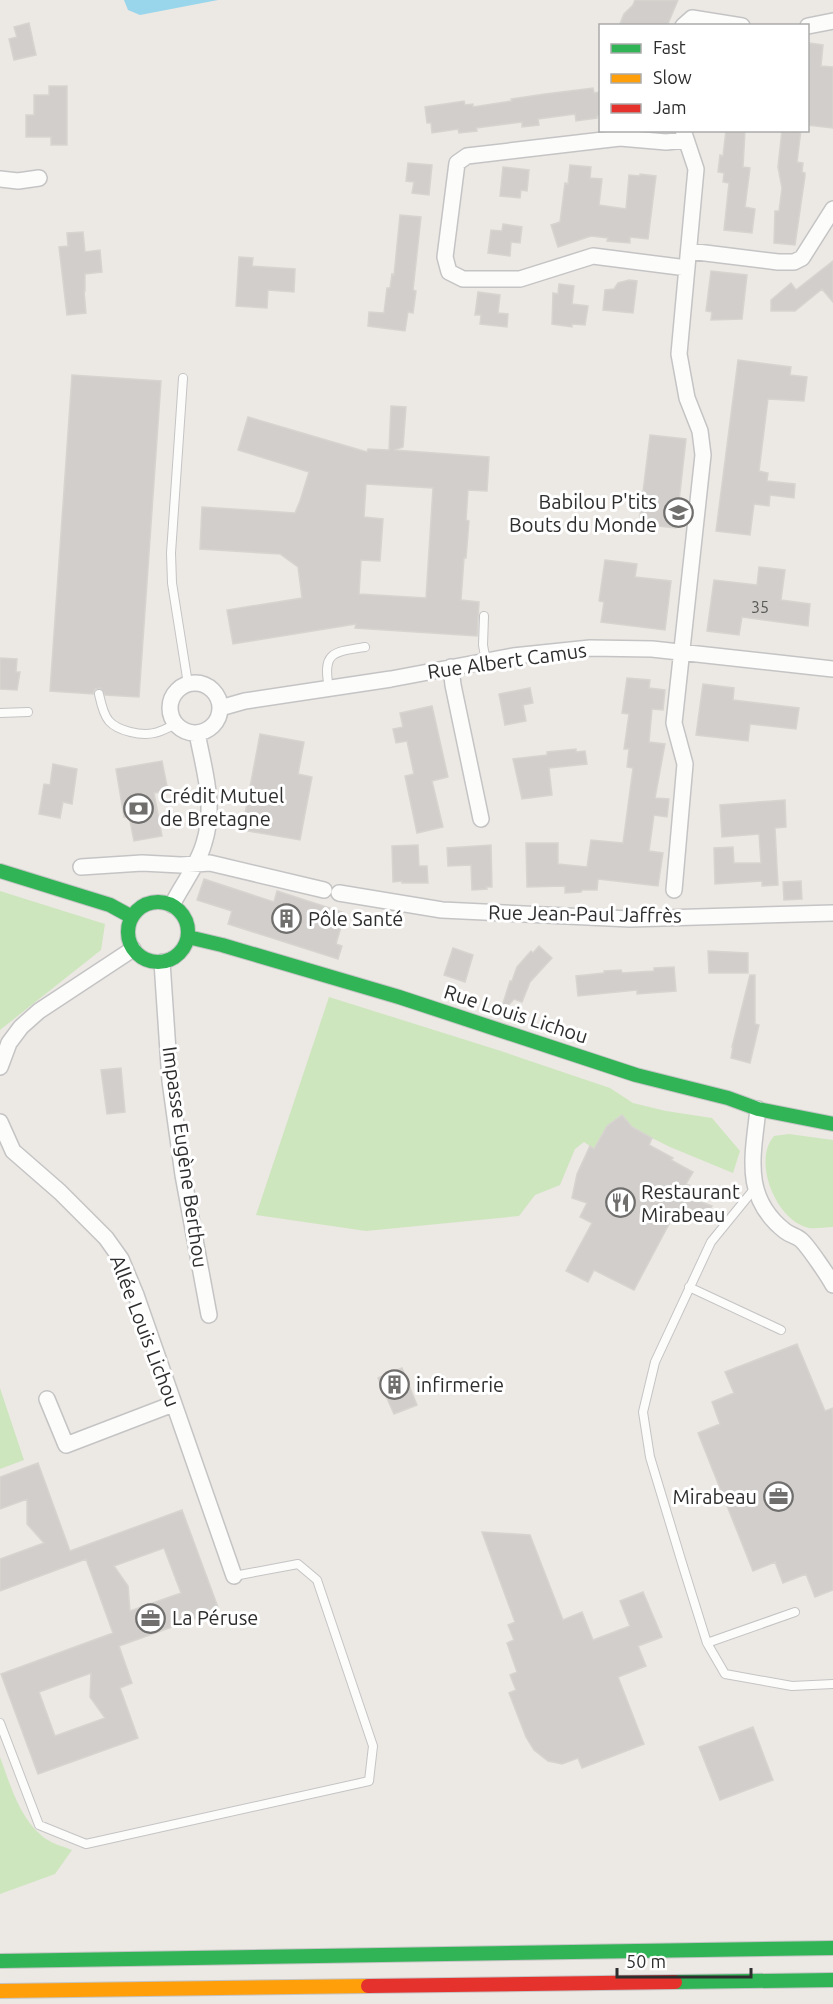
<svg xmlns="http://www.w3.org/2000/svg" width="833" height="2004" viewBox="0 0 833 2004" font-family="Ubuntu,sans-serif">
<rect width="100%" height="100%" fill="#ece8e4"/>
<!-- green -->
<path fill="#cee6be" d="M0,891L105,924L101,950L0,1030Z
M329,997L501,1051L610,1088L633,1103L666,1111L712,1118L740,1151L733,1173L670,1147L636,1130L635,1131L622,1116L607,1126L594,1149L584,1142L575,1149L560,1185L535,1195L519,1216L366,1231L256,1215Z
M789,1134L833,1140V1227C826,1227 816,1229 809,1228C776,1221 752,1161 774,1136Z
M0,1388L24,1460L0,1469Z
M0,1757C10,1784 19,1817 42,1836C50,1843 62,1846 72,1850L55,1874L0,1894Z"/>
<!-- water -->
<path fill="#99d6ec" d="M124,0H218L140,15L128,10Z"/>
<!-- building -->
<path fill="#d1cecb" stroke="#d7d4d0" stroke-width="1.5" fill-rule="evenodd" d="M635,0H678L667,26H619L624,14L633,5Z
M29,23L36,55L14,60L9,39L17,37L14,27Z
M809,43L823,45L821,66L833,67V128L807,125Z
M49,86H67V145H51V137H26V115H34V95H49Z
M593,88L594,93L600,92V115L597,116V118L576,121L575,114L538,119L539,125L522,127V122L476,128L477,131L459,133L458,129L432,133L431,123H427L425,107L464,101L465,105L473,104V107L512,101L511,99L545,94Z
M726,130H745L743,167L750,168L745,207L755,209L752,233L724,230L729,183L723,182L724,173L718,172L720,155L723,156Z
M782,130H801L797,162L803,163L802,172L805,173V176L795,245L774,243L775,211H779L782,188L778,167Z
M408,163L432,165L429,195L412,193L414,182L406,181Z
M570,165L591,167L590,178L602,179L599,205L626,209L629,175L640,176V174L656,176L648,239L630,237V243L607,241L608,238L591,236L558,247L551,225L560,222L565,183L568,184Z
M503,167L529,170L527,191L521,190L520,198L500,196Z
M400,215L421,217L413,290L416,291L413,313L408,312L405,331L368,326L369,312L384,313L387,288H390L392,274L394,275Z
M503,224L522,227L520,243L511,242L510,256L488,253L491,230L502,231Z
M83,232L85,252L100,250L102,272L85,274V291H84L86,313L67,315L59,247L68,246L67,233Z
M239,257L253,258L252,266L295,269L294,292L268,290L267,308L236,306Z
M833,261V302L822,289L795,311H771V300L791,283L796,290Z
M711,271L747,275L742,319L711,320L712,312L706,311Z
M629,280L637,281L633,313L603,310L605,290L614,289L618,283Z
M559,284L574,286L572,304L588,306L585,325L572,324V327L552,324L553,293L558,294Z
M478,292L500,295L498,313L508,314L507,327L480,324L481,315H475Z
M738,360L791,367L790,375L807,377L804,401L768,399L759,471L768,473L767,481L795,484L794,498L770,495L769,506L754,504L750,535L716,531Z
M72,375L161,381L139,697L105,695L100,688L95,689L93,694L50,691Z
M391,406L406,407L403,447L394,450L489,457L487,491L468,490L466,520L469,521L466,558H464L461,600L479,602L477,636L355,628L356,624L233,644L227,610L302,598L298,567L280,554L200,549L202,507L295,513L300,501L309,472L238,450L248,417L367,452L368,449L389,450ZM366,484L433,488L426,598L359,594L361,560L380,561L383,519L364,517Z
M650,435L686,439L676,528L639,524Z
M605,560L637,564L635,577L671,581L665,630L601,622L604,602L599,601Z
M759,567L785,570L781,600L810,604L808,626L742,617L739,635L707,631L714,580L757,585Z
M0,658L17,659L16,672H20L17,690L0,689Z
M627,678L650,680L649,688L665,690L663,710L652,709L649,742L665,744L655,798L669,799L667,817L654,815L649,851L663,853L658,886L598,879L597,890H582L581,892L565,893V886L527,887L526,843H558V864L587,867L591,840L623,843L633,768L627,767L629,749H624L629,714L622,713Z
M703,684L734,688L733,700L799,708L796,729L750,724L748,741L696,735Z
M530,688L533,703L523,705L526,721L505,725L499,694Z
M432,706L448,777L432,781L443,827L417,833L405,776L414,774L407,741L396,743L393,729L403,727L400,713Z
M260,734L304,742L298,774L312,777L300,840L242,830Z
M576,749V752L585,751L587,764L549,768L552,795L522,799L513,759L547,755V752Z
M162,761L168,791L154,793L162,836L134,841L129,816L124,817L116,769Z
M53,764L77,769L72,804L63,802L60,818L39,814L44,784L50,785Z
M785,800L786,827L775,828L778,885L762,886V881L715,884L714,848L733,847L734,863H761L759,834L722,837L720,805Z
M418,845L419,866H427L428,883H402V881L393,882L392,846Z
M491,845L492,887H486L487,889L472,890L471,865L448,866L447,848Z
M204,879L274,902L277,891L345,913L336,944L342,946L338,959L228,924L232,911L197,900Z
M801,881L802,899L784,900L783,882Z
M539,946L552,958L530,982L522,1002L514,999L499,1016L510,981H512L517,967L531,951L533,953Z
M453,948L473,955L465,982L444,975Z
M708,951L748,953V973H709Z
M674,967L676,991L637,994V990L578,996L576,976L604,973V971L621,970L622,973L654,971V968Z
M750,975H755V1024L759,1025L750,1063L731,1058L733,1047H732Z
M121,1068L125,1112L107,1114L101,1070Z
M622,1115L632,1127L652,1138L649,1145L673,1158L671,1160L693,1172L686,1184L693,1187L691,1191L699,1195L696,1200L712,1206L705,1219L698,1216L696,1218L677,1209L634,1290L594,1270L588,1282L566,1271L592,1223L580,1217L587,1203L572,1198L577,1174L590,1146L594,1149L607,1126Z
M797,1344L825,1411L833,1408V1590L815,1597L806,1574L783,1583L775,1562L753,1571L698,1433L720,1424L712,1402L734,1393L725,1372Z
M402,1368L417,1405L394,1414L378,1378Z
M38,1463L70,1551L182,1510L219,1610L119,1646L132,1683L120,1688L138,1738L38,1774L1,1674L113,1633L86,1559L0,1591V1559L44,1543L27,1524V1499L0,1509V1477ZM164,1548L181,1593L130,1611L128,1586L114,1566ZM91,1673L90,1697L105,1718L55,1736L39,1692Z
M482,1532L530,1535L563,1620L582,1612L593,1640L630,1626L620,1601L643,1592L662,1637L638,1646L646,1666L618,1677L644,1744L582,1768L578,1758L562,1764L548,1761L534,1750L526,1737L509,1693L516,1690L510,1675L517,1672L507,1643L514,1640L508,1625L515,1622Z
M753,1727L773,1780L720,1800L699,1747Z"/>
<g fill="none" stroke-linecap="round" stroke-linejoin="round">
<defs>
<path id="lane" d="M183,378L171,553L172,583L188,684
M484,616L483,645L486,662
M329,688C322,652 333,652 365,647
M99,694C101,703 103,714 109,721C118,731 141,736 154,733C161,732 169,727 176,724
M0,713L28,712
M755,1188L711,1242L655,1362L643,1412L650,1457L682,1563L707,1643L725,1674L792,1686L833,1684
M689,1287L781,1330
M707,1643L795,1612
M0,1723L39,1825L86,1844L369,1781L373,1746L317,1580L298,1564L234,1576"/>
<path id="street" d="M683,26L692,18L742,26
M808,26L833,21
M686,140L666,142L620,138L467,156L457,163L445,257L449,272L463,279H520L593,256L687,268
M0,179L18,181L39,178
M689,251L778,262H794L802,258L833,209
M451,667L453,685L481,819
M170 708a25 25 0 1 1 50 0a25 25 0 1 1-50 0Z
M220,708L245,701L391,679L513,656L590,648L652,649L833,669
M81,867L142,863L181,865L210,863L324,890
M674,890L685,764L674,723L703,455L700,431L687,398L679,354L696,169L683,130
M339,893L442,910L630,919L833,913
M172,905C182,885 198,865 204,843C216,806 204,770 197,733
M162,962L170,1081L183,1175L209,1315
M0,1067L9,1043L21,1027L39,1011L133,949
M758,1109C753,1156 742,1197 785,1231C790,1235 797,1236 801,1240C808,1246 829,1277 833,1285
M0,1122L13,1151L60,1192L106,1238L121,1259L136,1295L234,1576
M47,1399L66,1445L173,1404"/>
<path id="fast" d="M0,871L110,905L132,917
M128 932a30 30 0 1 1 60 0a30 30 0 1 1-60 0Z
M188,937L222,945L399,997L636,1075L728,1098L758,1109L833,1124
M0,1961L833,1948
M675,1982L833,1980"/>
<path id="slow" d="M0,1991L368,1986"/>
<path id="jam" d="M368,1986L675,1982"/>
</defs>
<!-- lane casing -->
<use href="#lane" stroke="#c5c4c5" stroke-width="10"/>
<!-- street casing -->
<use href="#street" stroke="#c5c4c5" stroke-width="18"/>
<!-- fast casing -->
<use href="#fast" stroke="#c5c4c5" stroke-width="16"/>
<!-- slow casing -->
<use href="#slow" stroke="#c5c4c5" stroke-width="16"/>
<!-- jam casing -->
<use href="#jam" stroke="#c5c4c5" stroke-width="16"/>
<!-- lane -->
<use href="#lane" stroke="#fcfcfb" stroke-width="8"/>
<!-- street -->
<use href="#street" stroke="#fcfcfb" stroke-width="15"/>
<!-- fast -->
<use href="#fast" stroke="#30b455" stroke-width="14"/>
<!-- slow -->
<use href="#slow" stroke="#ff9f0a" stroke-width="14"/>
<!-- jam -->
<use href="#jam" stroke="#e5322d" stroke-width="14"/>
</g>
<!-- icons -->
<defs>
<symbol id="school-ring" viewBox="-11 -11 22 22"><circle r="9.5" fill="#fff" stroke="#706f6e" stroke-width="1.5"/><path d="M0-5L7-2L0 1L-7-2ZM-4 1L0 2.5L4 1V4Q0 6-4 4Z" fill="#706f6e"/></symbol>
<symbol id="bank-ring" viewBox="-11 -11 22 22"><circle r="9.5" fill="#fff" stroke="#706f6e" stroke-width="1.5"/><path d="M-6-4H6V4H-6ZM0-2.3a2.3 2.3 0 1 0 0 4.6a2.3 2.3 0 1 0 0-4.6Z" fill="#706f6e"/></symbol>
<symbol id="building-ring" viewBox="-11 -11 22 22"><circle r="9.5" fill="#fff" stroke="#706f6e" stroke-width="1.5"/><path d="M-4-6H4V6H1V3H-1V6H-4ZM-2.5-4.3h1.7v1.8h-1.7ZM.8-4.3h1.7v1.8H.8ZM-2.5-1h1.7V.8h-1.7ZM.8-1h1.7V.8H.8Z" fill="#706f6e"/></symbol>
<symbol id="restaurant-ring" viewBox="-11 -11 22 22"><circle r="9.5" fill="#fff" stroke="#706f6e" stroke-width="1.5"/><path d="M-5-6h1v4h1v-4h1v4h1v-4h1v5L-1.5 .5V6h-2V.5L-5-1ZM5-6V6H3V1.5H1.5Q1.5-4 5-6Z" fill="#706f6e"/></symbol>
<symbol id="office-ring" viewBox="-11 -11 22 22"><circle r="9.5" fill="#fff" stroke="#706f6e" stroke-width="1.5"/><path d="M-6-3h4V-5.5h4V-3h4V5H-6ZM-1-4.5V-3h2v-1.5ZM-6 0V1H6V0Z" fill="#706f6e"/></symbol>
</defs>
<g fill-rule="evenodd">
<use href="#school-ring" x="662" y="496" width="33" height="33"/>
<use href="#bank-ring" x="122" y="792" width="33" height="33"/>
<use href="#building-ring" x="270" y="902" width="33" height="33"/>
<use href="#restaurant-ring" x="604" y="1186" width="33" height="33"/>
<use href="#building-ring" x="378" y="1368" width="33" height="33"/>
<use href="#office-ring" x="762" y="1480" width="33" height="33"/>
<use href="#office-ring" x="134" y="1602" width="33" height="33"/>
</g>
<g text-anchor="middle" stroke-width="6" stroke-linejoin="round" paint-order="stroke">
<!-- number labels -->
<g font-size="16" fill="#585857">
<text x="760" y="613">35</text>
</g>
<!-- poi labels -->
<g font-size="20" fill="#2e2e2e" stroke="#fff" text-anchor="start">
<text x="657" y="509" text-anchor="end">Babilou P'tits<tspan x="657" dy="23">Bouts du Monde</tspan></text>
<text x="160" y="803">Crédit Mutuel<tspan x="160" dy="23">de Bretagne</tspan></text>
<text x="308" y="926">Pôle Santé</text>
<text x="641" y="1199">Restaurant<tspan x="641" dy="23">Mirabeau</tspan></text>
<text x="416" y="1392">infirmerie</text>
<text x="757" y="1504" text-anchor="end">Mirabeau</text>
<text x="172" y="1625">La Péruse</text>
</g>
<!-- street labels -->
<g font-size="20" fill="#2e2e2e" stroke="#fff">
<text transform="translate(507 661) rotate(-8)" y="7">Rue Albert Camus</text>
<text transform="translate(585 914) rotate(1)" y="7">Rue Jean-Paul Jaffrès</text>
<text transform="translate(516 1014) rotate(18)" y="7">Rue Louis Lichou</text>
<text transform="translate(185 1157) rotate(82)" y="7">Impasse Eugène Berthou</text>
<text transform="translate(145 1331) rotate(69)" y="7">Allée Louis Lichou</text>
</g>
</g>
<!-- legend -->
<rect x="599" y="24" width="210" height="108" fill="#ffffff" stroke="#ababab" stroke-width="1.5"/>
<rect x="611" y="44" width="30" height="9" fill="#30b455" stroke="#ababab" stroke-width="1.5"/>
<text x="653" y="54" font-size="18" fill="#2e2e2e">Fast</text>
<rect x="611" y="74" width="30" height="9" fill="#ff9f0a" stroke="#ababab" stroke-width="1.5"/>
<text x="653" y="84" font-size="18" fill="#2e2e2e">Slow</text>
<rect x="611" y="104" width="30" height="9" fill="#e5322d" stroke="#ababab" stroke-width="1.5"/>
<text x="653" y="114" font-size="18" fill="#2e2e2e">Jam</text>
<!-- scale -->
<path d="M617 1968v9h134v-9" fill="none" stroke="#2e2e2e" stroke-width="3"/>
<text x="626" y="1968" font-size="18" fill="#2e2e2e" stroke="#ffffff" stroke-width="4.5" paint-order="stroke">50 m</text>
</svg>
